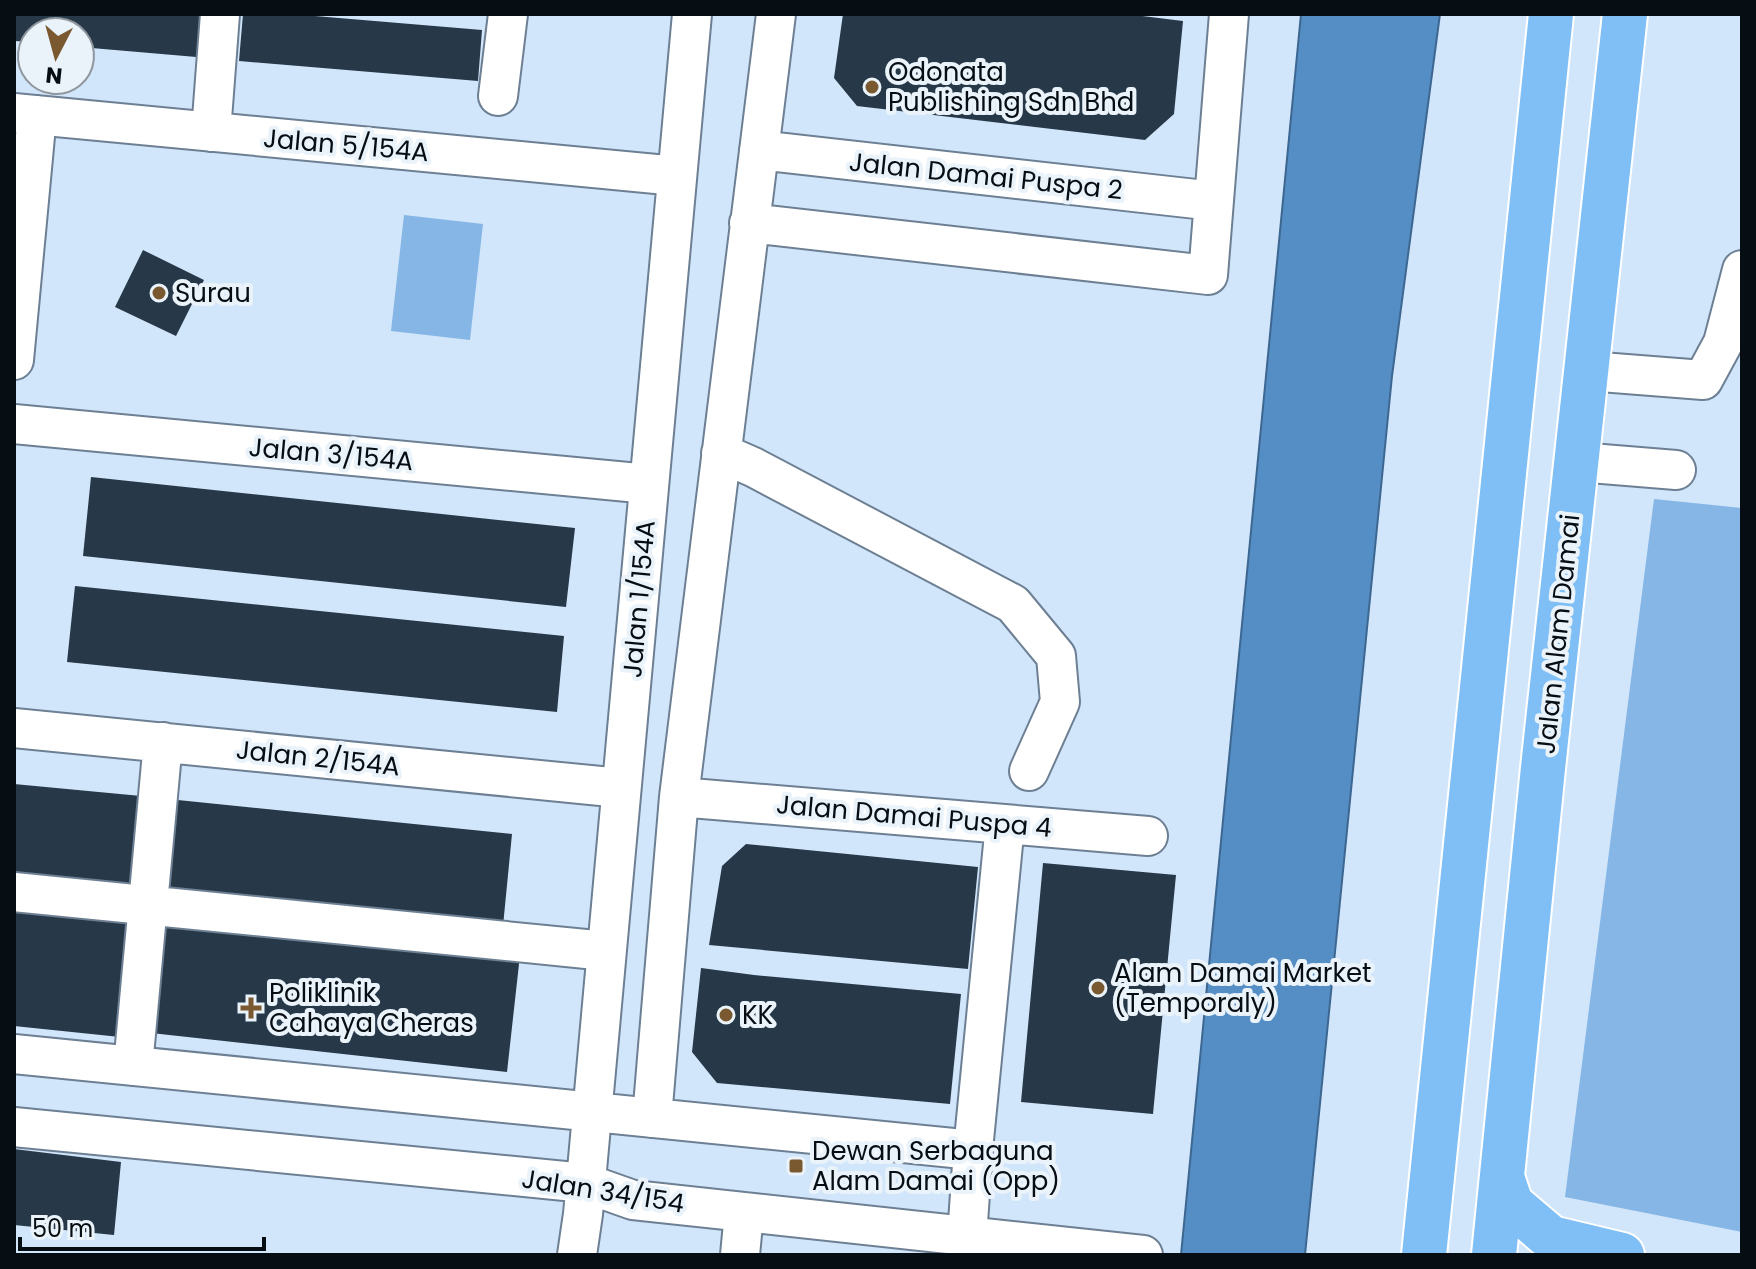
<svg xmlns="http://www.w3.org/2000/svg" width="1756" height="1269" viewBox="0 0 1756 1269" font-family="Poppins,sans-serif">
<rect width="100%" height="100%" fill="#d2e6fb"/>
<!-- green -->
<path fill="#86b6e6" d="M404,215L483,224L470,340L391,331Z
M1654,499L1742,508V1232L1565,1197Z"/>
<!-- water -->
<path fill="#548ec5" stroke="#3d6790" stroke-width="2" d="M1301,14H1440L1392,376L1305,1255H1181Z"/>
<!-- building -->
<path fill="#273848" d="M14,14H213L208,58L80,47V32H32V42L14,41Z
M243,14L315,16L482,30L478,81L239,61Z
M843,14H1126L1183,21L1174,114L1145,140L857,106L834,78Z
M143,250L204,280L176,336L115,307Z
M91,477L575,528L566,607L83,556Z
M75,586L564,636L557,712L67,662Z
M14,784L141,796L132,886L14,873Z
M168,799L512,834L503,926L158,891Z
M746,844L978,867L968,969L709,945L722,866Z
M1043,863L1176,875L1153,1114L1021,1102Z
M14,907L133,919L120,1037L14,1026Z
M164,916L520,955L507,1072L151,1033Z
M701,968L754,975L961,994L950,1104L717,1083L692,1052Z
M14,1149L121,1162L114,1235L14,1225Z"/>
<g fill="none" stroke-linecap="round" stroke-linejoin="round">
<defs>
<path id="minor" d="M498,96L508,14
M14,113L677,176
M211,132L220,14
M759,150L1214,201
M749,223L1208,275L1229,14
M14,360L37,115
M1588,371L1703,380L1723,343L1742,270
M14,424L649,484
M721,453L753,467L1013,604L1056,656L1060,702L1029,771
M1578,462L1676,470
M14,728L621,788
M679,797L1148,836
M14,892L606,951
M14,1054L973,1150
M133,1066L163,742
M652,1118L679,797L776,14
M14,1127L585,1183L633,1200L1143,1255
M967,1237L973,1150L1005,824
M577,1255L583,1214L692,14
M740,1255L744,1213"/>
<path id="major" d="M1502,1177L1511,1204L1551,1238L1622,1255
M1424,1255L1551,14
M1494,1255L1543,768L1625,14"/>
</defs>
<!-- minor casing -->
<use href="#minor" stroke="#6d7f92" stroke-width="42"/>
<!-- major casing -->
<use href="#major" stroke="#fff" stroke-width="48"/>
<!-- minor -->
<use href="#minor" stroke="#fff" stroke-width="38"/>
<!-- major -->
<use href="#major" stroke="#7fbff5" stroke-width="44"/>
</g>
<!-- markers -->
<g fill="#7a5830" stroke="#eaf2fa" stroke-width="3">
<circle cx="872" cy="87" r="8"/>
<circle cx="159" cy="293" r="8"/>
<circle cx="1098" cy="988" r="8"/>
<path d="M247 996h8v8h8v8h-8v8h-8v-8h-8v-8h8z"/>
<circle cx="726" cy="1015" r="8"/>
<rect x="788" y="1158" width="16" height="16" rx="4"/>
</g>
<g text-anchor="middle" stroke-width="8" stroke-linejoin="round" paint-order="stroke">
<!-- poi labels -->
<g font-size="26" fill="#060d13" stroke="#eaf2fa" text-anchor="start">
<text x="888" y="81">Odonata<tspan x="888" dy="30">Publishing Sdn Bhd</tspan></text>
<text x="175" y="302">Surau</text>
<text x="1114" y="982">Alam Damai Market<tspan x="1114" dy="30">(Temporaly)</tspan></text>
<text x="269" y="1002">Poliklinik<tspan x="269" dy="30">Cahaya Cheras</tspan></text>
<text x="742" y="1024">KK</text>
<text x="812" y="1160">Dewan Serbaguna<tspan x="812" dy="30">Alam Damai (Opp)</tspan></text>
</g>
<!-- street labels -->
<g font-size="26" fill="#060d13" stroke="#eaf2fa">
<text transform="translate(346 145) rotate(5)" y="9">Jalan 5/154A</text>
<text transform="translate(986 176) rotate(6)" y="9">Jalan Damai Puspa 2</text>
<text transform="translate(331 454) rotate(5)" y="9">Jalan 3/154A</text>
<text transform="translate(639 599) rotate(-85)" y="9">Jalan 1/154A</text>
<text transform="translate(1558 634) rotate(-84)" y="9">Jalan Alam Damai</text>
<text transform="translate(318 758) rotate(6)" y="9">Jalan 2/154A</text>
<text transform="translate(914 816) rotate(5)" y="9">Jalan Damai Puspa 4</text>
<text transform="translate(603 1191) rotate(9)" y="9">Jalan 34/154</text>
</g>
</g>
<!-- border -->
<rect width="1756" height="1269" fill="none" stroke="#060d13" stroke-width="32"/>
<!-- north arrow -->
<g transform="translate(56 56) rotate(186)"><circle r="38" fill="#eaf2fa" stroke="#8f969e" stroke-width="2"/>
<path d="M0-6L14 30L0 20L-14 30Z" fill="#7a5830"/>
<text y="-12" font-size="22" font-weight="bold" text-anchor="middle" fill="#060d13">N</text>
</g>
<!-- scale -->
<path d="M20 1237v12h244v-12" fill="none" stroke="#060d13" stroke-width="4"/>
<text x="32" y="1237" font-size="24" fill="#060d13" stroke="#eaf2fa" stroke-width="6" paint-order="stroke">50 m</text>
</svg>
